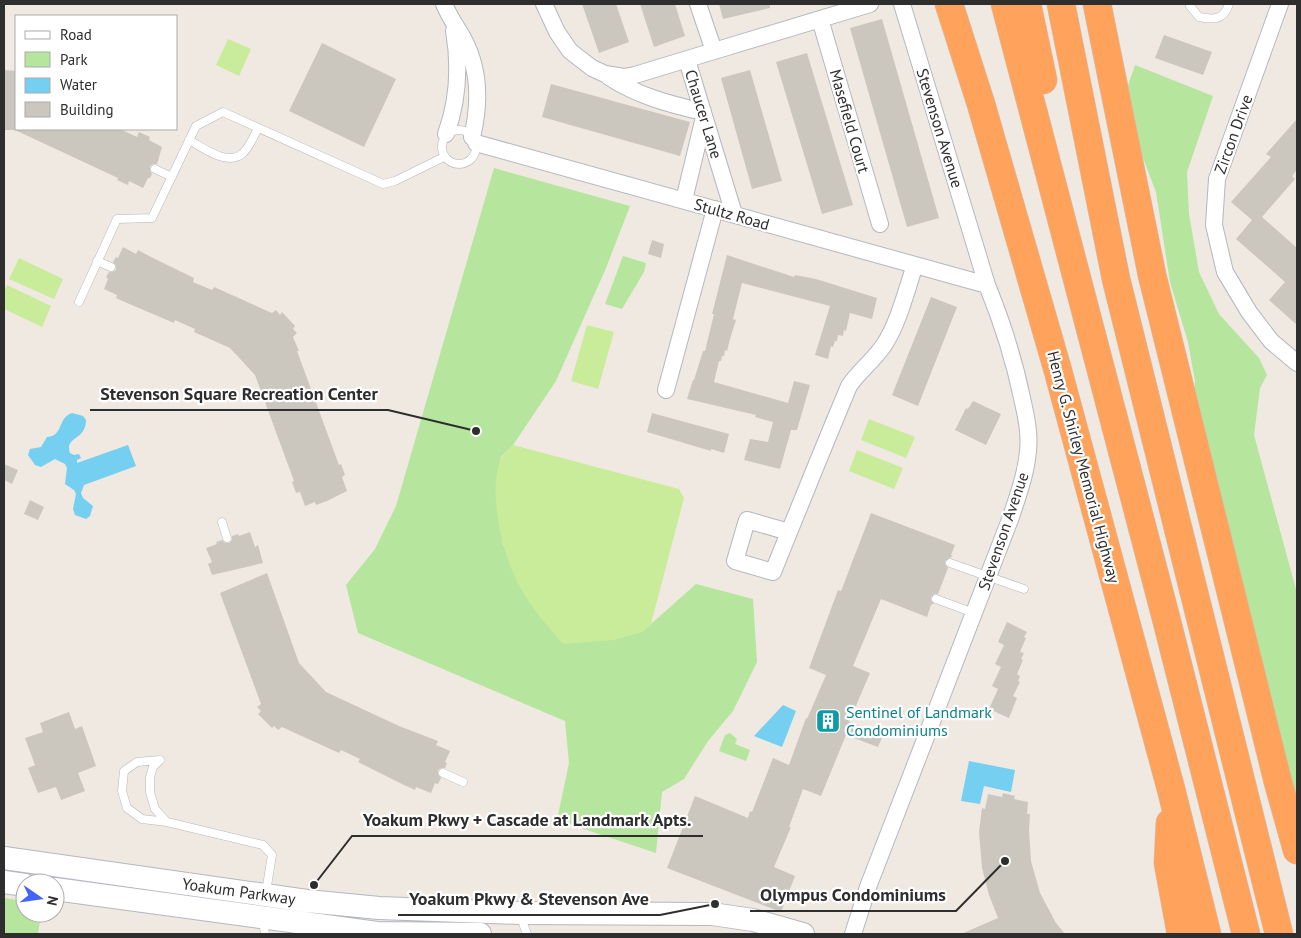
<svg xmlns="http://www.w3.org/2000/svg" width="1301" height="938" viewBox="0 0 1301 938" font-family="'PT Sans',sans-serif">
<rect width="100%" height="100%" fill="#efe9e1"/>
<!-- green -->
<path fill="#b6e59e" d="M1135,65L1213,96L1187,172L1189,214L1199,272L1219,314L1259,358L1267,375L1260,388L1254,435L1297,593V818L1194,452L1195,381L1188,342L1170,282L1156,192L1122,103Z
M494,168L630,206L606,268L556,381L513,445L501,457L496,483L503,545L642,632L696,584L753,599L757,662L733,711L708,741L684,779L662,792L656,853L557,820L569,763L565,721L358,633L346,585L375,549L396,506Z
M623,256L646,263L644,272L622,309L605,304Z
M730,733L737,739L735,744L750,750L746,761L719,751L725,735Z
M4,898L25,901V913H41L38,934H4Z"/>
<!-- pitch -->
<path fill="#c9ec9a" d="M228,39L251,49L239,76L216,65Z
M19,258L63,279L54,299L9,279Z
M7,285L51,306L42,327L4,309V291Z
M587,325L614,332L598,389L571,381Z
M869,419L915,437L906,458L861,440Z
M513,445L679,489L684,498L651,624L642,632L614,640L563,644C545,623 525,601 514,575C501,546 488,490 501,459C503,454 509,449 513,445Z
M857,450L903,468L894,489L849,471Z"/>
<!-- water -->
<path fill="#75cff0" d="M72,413L83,416L86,420C86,441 64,436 70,453L74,455L79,454L81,458L77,460V463L128,445L136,466L84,485L81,493L83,498L93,506L90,516L86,519L75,515L73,509L76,494L74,490L65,484L67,468L65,464L55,459L41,467L35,465L28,455L30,449L41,447L47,437C64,436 57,418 72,413Z
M783,705L796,711L782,747L754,736Z
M969,761L1015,770L1011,792L984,786L980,804L961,801Z"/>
<!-- building -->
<path fill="#cbc7bf" d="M582,4H616L629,42L599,53Z
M640,4H675L685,36L654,47Z
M719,4H770V8L723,19Z
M882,19L939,218L907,227L850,28Z
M1164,35L1212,52L1203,75L1155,58Z
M322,43L396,79L364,147L289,111Z
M807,53L853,205L822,214L776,62Z
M4,70L16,71V129H120L137,137L139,132L150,137L149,140L162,147L157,164H154L150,166V170L152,174L150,178H148L143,188L129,181L128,185L117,180L118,178L15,130H4Z
M750,70L782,181L752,189L721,78Z
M551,84L690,122L680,156L542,117Z
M1297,119V170L1292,176L1295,179L1262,217L1297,248V325L1269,300L1285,282L1236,239L1252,220L1231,202L1271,157L1266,154Z
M652,240L664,244L661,258L648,254Z
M123,247L136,254L138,250L149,256L194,278L193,282L212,290L214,287L272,313L276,310L280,315L282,312L295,326L293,329L297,333L293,337L299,351H297L339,465L341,464L345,475L342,477L347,491L327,501L316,505L315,502L305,506L300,492L296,493L292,482L294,481L255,375L230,348L194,332L195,329L175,320L174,323L127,303L116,298L117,295L104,289L108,279L106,277L109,272H112L116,270V266L113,262L116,257L118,258Z
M727,255L794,277L795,275L816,279L877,298L872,319L850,313L846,331L844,330L843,336L838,335L837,341H835L833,347L831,346L828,359L815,355L830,306L742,283L733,319L736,320L730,339L727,351L725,350L724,356H722L721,361H719L714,382L788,403L794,381L810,385L797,430H791L780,469L744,460L750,439L768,442L773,422L755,417L756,415L687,399L693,380H694L703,351H705L714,314H712Z
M931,297L957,307L918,406L892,395Z
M973,401L1001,414L986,445L955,430L966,408L968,409Z
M652,413L729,434L724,453L711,449V451L647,432Z
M4,464L18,470L12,484L4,480Z
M30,500L44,507L38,520L24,514Z
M871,513L955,545L951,555L953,556L945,561V564L948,568L938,594H935L931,597V600L934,604L931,605L927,617L881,599L853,666L870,673L849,722L883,735L878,747L846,735L821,796L803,789L789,827H791L774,867L795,876L781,912L667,868L695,796L748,818L750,811L752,812L773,758L789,765L806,718L807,719L826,675L809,668L838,590L841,591Z
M250,532L255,547L258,545L263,563L212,575L208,564L212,562L206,548L217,544L216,542L222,540L225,543H229L232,540V536L238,534L239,536Z
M267,573L299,663L326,692L399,726L438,741L436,745L450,751L445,762L447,763L445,768H442L438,770V774L441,778L438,784L435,783L431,793L416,787L415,790L404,785L358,762L360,759L341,750L339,753L282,727L278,730L274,726L272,728L258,714L261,711L257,707L261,704L220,593Z
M1007,622L1027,632L1024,637L1026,638L1020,652L1024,653L1021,659L1023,660L1017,674L1020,676L1018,681L1020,682L1013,696L1017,698L1009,718L989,709L998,689L992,686L1001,667L995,664L1004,645L998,642Z
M69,712L75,729L82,726L96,766L78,773L85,791L61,800L56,787L38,793L28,768L35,765L25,738L43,732L40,723Z
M1003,793L1015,796L1014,799L1028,802L1027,814H1030L1029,830L1031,861L1040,893L1056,923L1065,934H961L998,918L989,895L982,868L979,832L982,808L985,809L988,794L1002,797Z"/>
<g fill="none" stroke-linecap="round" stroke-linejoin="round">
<defs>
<path id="lane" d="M1190,4V6L1199,17C1214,20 1224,20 1229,4
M442 147a17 17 0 1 1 34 0a17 17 0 1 1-34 0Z
M189,140C204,148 229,168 244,152C250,146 254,136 258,128
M155,169L172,177
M97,261L111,267
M79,302L117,219L152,218L196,126L223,112L383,184L395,181L444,157
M222,522L227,538
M950,563L1024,589
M936,599L974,613
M160,760L137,762L124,771L122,791L127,808L142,819L167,822L263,845L272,855L266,892
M160,760L153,767L150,777V792L155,809L167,822
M443,773L463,782
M520,915L527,934
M263,921L265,934"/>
<path id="street" d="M444,4C449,16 456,26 463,38C480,69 480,104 472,137
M544,4L557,32L570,51L592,68L605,74L624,77L635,75L714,51L698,4
M1280,4L1217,179L1214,225L1225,272L1249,312L1271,341L1297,363
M820,19L880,224
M714,51L870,4
M687,60L734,214
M609,77C638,96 669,104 703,112
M446,134C458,101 460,66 454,31
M476,143L987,285
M684,200L704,117
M666,390L715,209
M789,532L747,520L735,561L773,572C798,510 823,448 849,386C859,371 874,360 884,345C899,322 906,291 915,265
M853,934L868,887L1011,517C1018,495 1026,474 1028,451C1030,433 1026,416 1022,398C1014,359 1002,322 987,285L902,4"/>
<path id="secondary" d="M4,858L307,901L379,908L519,913L712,914L753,920L803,934
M4,882L25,885
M55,889L377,933L480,934"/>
<path id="highway" d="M949,4L981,104L1058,371L1171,789L1207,934
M1005,4L1166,618L1246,934
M1027,4L1043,80
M1061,4L1116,279L1279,934
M1097,4L1152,275L1278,782L1297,850
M1170,823L1168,863L1181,934"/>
</defs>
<!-- lane casing -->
<use href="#lane" stroke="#b4b7c1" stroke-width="9"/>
<!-- street casing -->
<use href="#street" stroke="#b4b7c1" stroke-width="18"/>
<!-- secondary casing -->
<use href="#secondary" stroke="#b4b7c1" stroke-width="24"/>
<!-- highway casing -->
<use href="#highway" stroke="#c9c9c9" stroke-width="29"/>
<!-- lane -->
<use href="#lane" stroke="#fff" stroke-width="8"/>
<!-- street -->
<use href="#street" stroke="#fff" stroke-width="16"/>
<!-- secondary -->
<use href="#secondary" stroke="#fff" stroke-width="22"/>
<!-- highway -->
<use href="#highway" stroke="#ffa35c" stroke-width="28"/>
</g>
<!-- icons -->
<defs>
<symbol id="building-square" viewBox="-11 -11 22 22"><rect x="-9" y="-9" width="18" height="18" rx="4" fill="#0f9aa8" stroke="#fff"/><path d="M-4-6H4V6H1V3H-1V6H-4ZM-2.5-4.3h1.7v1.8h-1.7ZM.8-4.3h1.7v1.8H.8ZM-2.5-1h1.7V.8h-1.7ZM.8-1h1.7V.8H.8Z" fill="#fff"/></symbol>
</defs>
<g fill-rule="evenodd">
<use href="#building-square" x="814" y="707" width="28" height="28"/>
</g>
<g text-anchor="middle" stroke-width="4.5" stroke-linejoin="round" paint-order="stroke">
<!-- street labels -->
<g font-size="16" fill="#2e2e2e" stroke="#fff">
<text transform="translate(704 114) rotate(73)" y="6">Chaucer Lane</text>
<text transform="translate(850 121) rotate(74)" y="6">Masefield Court</text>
<text transform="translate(940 128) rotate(73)" y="6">Stevenson Avenue</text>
<text transform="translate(1233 134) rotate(-70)" y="6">Zircon Drive</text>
<text transform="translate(732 214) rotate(16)" y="6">Stultz Road</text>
<text transform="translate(1084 467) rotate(75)" y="6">Henry G. Shirley Memorial Highway</text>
<text transform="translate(1003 531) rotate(-71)" y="6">Stevenson Avenue</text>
<text transform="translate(239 891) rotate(8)" y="6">Yoakum Parkway</text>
</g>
<!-- culture labels -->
<g font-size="16" fill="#0d838f" stroke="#fff" text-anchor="start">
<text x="846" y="718">Sentinel of Landmark<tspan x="846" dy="18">Condominiums</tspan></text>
</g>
</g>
<!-- callouts -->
<path fill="none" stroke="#2e2e2e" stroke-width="2" d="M476 431L388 410H90M314 885L352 836H703M1005 861L956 911H750M715 904L660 915H398"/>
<g fill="#2e2e2e" stroke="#fff" stroke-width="2">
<circle cx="476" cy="431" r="5"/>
<circle cx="314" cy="885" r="5"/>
<circle cx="1005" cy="861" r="5"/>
<circle cx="715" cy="904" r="5"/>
</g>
<g font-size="18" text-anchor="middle" font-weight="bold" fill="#2e2e2e" stroke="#fff" stroke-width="4.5" stroke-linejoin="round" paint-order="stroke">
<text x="239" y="400">Stevenson Square Recreation Center</text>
<text x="527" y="826">Yoakum Pkwy + Cascade at Landmark Apts.</text>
<text x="853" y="901">Olympus Condominiums</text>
<text x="529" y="905">Yoakum Pkwy &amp; Stevenson Ave</text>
</g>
<!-- border -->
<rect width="1301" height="938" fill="none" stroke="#2e2e2e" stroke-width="10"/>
<!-- legend -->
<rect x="15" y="15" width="162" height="115" fill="#ffffff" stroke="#ababab"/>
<rect x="25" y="31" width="25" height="8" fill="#ffffff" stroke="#ababab"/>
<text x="60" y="40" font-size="15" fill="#2e2e2e">Road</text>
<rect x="25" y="52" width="25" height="15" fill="#b6e59e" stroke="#ababab"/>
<text x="60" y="65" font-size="15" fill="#2e2e2e">Park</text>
<rect x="25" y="78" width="25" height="15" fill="#75cff0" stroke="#ababab"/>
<text x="60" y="90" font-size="15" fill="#2e2e2e">Water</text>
<rect x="25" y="102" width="25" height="15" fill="#cbc7bf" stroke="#ababab"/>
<text x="60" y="115" font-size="15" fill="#2e2e2e">Building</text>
<!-- north arrow -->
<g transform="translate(40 898) rotate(103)"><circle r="24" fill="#ffffff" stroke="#ababab"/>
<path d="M0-4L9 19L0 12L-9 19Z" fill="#4264fb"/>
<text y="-8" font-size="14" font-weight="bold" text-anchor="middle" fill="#2e2e2e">N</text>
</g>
</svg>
